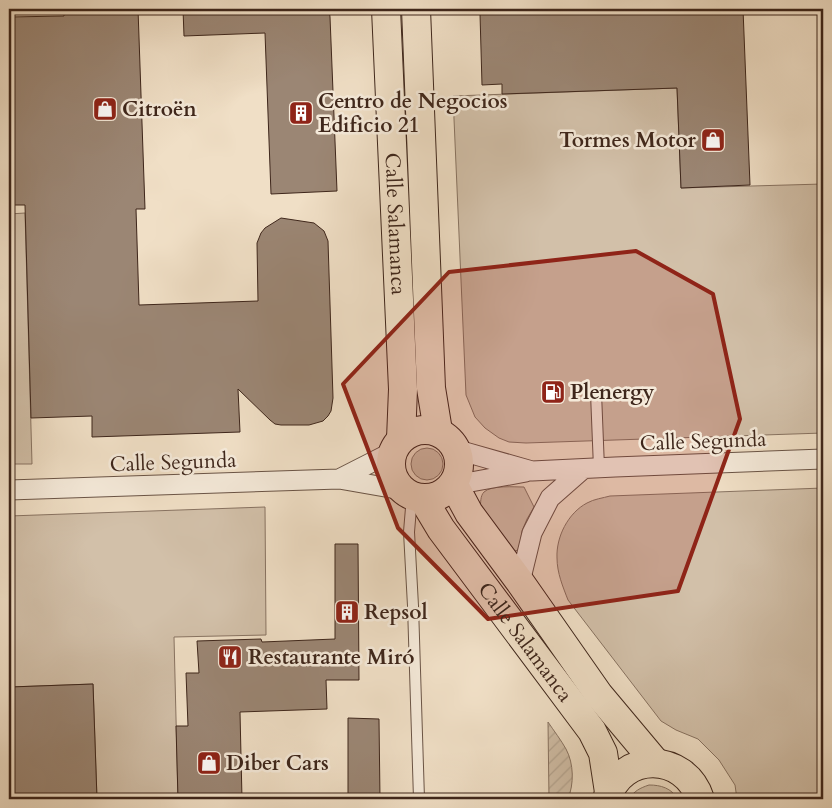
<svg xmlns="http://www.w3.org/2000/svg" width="832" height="808" viewBox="0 0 832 808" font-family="Cardo,serif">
<defs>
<pattern id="garden-furrows" width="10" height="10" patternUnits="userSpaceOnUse" patternTransform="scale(1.25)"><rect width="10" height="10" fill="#d2c0a9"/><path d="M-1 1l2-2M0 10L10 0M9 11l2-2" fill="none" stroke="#b5a591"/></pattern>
</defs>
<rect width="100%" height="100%" fill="#f0dfc6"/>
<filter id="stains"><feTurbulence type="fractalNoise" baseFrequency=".004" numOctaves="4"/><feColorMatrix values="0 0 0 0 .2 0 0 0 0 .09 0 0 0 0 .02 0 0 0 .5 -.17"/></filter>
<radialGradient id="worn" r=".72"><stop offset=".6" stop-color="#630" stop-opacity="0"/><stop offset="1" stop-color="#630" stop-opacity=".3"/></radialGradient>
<!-- grass -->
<path fill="#d2c0a9" stroke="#887362" d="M677,88L681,188L823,184V433L526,443L509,442L499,438L485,428L475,417L466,395L453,96Z
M25,213L32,464H9V214Z
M411 464a16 16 0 1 1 32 0a16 16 0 1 1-32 0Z
M524,487L534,507L527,519L522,531L520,546L518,550L515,551L511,550L480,508C481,503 480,496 484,492C491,485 515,487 524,487Z
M823,488V799H737L735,785L719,760L698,739L676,730L661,721L568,600C563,587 557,573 557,558C556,537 568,513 587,503C594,499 603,498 610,496Z
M265,507L266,635L174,637L178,799H97L93,684L9,687V516Z
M649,785C661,785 671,788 678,799H629C634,791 640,788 649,785Z"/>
<!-- garden -->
<path fill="url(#garden-furrows)" stroke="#887362" d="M548,722C554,731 561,740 566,749C574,764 574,784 568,799H549Z"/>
<!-- building -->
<path fill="#9b8674" stroke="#3e261b" d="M64,9H138L145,209H136L139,305L258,301L257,243L261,233L265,228L281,218L314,223L324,231L328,241L333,398L331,411L328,416L323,421L309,425H281L275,424L270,420L238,389L240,432L92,437V416L31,418L25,205H9V17L64,16Z
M183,9H329L330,17L337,191L271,194L265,33L184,36Z
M491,9H743L750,185L681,188L677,88L502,94V84L482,85L480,14L491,13Z
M335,544H358L359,680H326L327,709L240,712L242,799H178L176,726H188L186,673H199L197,641L261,639L262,642L335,639Z
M93,684L97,799H9V717H11L10,687Z
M348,718L379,719L380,799H348Z"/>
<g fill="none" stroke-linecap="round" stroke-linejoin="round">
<defs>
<path id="lane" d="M596,393L599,468
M412,496L409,532L413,606L419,799"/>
<path id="street" d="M458,450L532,471L615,467L823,459
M339,479L392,452
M454,485L526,472
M9,490L339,479L402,490
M520,582L532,533L550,498L583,469"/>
<g id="primary">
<path id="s1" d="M386,9L403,389L401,439"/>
<path d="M416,9L431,388L438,431"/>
<circle cx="425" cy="464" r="34"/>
<path d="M454,485L469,513L520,582L599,695L656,763"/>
<path id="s2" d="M423,499L441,529L592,731L603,753L609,792"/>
<path d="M607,799C621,751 685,752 700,799"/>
</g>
</defs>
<!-- lane casing -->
<use href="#lane" stroke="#6a5446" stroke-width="12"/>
<!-- street casing -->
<use href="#street" stroke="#6a5446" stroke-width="21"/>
<!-- primary casing -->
<use href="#primary" stroke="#3e261b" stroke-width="30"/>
<!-- lane -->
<use href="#lane" stroke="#f5eada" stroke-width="10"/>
<!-- street -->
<use href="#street" stroke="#f5eada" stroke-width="19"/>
<!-- primary -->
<use href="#primary" stroke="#f0dfc6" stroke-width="28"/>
</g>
<!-- marked area -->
<path fill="#8f2418" fill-opacity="0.2" stroke="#8f2418" stroke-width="4" stroke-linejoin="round" d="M636,251L713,294L740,419L678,591L488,619L398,528L343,384L449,272Z"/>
<!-- icons -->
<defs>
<symbol id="shop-square" viewBox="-11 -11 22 22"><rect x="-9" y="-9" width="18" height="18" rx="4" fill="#8f2418" stroke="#f5eada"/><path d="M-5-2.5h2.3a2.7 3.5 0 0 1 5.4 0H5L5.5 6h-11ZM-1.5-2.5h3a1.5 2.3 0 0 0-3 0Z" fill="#fff"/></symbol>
<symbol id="building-square" viewBox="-11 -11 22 22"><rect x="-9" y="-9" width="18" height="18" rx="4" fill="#8f2418" stroke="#f5eada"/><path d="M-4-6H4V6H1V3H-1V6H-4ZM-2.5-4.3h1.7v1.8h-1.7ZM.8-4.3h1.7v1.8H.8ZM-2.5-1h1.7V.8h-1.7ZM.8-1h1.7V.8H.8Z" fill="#fff"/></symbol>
<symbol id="fuel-square" viewBox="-11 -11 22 22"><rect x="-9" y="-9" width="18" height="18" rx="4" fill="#8f2418" stroke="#f5eada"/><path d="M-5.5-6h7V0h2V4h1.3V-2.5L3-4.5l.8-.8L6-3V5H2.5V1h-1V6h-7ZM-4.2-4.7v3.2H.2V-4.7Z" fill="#fff"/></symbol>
<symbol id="restaurant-square" viewBox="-11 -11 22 22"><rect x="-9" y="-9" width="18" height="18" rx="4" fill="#8f2418" stroke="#f5eada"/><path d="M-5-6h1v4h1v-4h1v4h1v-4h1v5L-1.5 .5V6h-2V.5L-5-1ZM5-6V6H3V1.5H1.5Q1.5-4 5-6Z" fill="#fff"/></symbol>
</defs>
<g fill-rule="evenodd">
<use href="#shop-square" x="91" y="95" width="28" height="28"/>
<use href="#building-square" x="287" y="99" width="28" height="28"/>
<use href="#shop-square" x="699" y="126" width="28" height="28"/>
<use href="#fuel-square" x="539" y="378" width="28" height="28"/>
<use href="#building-square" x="333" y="598" width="28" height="28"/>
<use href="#restaurant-square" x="216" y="643" width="28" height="28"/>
<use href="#shop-square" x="195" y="749" width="28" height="28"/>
</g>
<g text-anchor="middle" stroke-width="5" stroke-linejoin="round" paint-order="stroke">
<!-- poi labels -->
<g font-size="21" font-weight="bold" fill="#3e261b" stroke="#f5eada" text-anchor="start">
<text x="318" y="108">Centro de Negocios<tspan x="318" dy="24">Edificio 21</tspan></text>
<text x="122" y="116">Citroën</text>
<text x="696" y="147" text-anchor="end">Tormes Motor</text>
<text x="570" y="399">Plenergy</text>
<text x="364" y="619">Repsol</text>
<text x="248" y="664">Restaurante Miró</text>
<text x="226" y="770">Diber Cars</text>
</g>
<!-- street labels -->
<g font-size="21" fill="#3e261b" stroke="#f5eada">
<text dy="7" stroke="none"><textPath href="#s1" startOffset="215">Calle Salamanca</textPath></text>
<text transform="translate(703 441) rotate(-2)" y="7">Calle Segunda</text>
<text transform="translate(173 462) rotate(-2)" y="7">Calle Segunda</text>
<text dy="7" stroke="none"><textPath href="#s2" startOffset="176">Calle Salamanca</textPath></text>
</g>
</g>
<!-- margin -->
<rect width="832" height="808" fill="none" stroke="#f0dfc6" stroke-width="30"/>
<rect x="10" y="10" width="812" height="788" fill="none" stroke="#3e261b" stroke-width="2.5"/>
<rect x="15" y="15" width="802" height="778" fill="none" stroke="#3e261b"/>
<rect width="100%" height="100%" filter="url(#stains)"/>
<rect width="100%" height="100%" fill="url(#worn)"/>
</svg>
